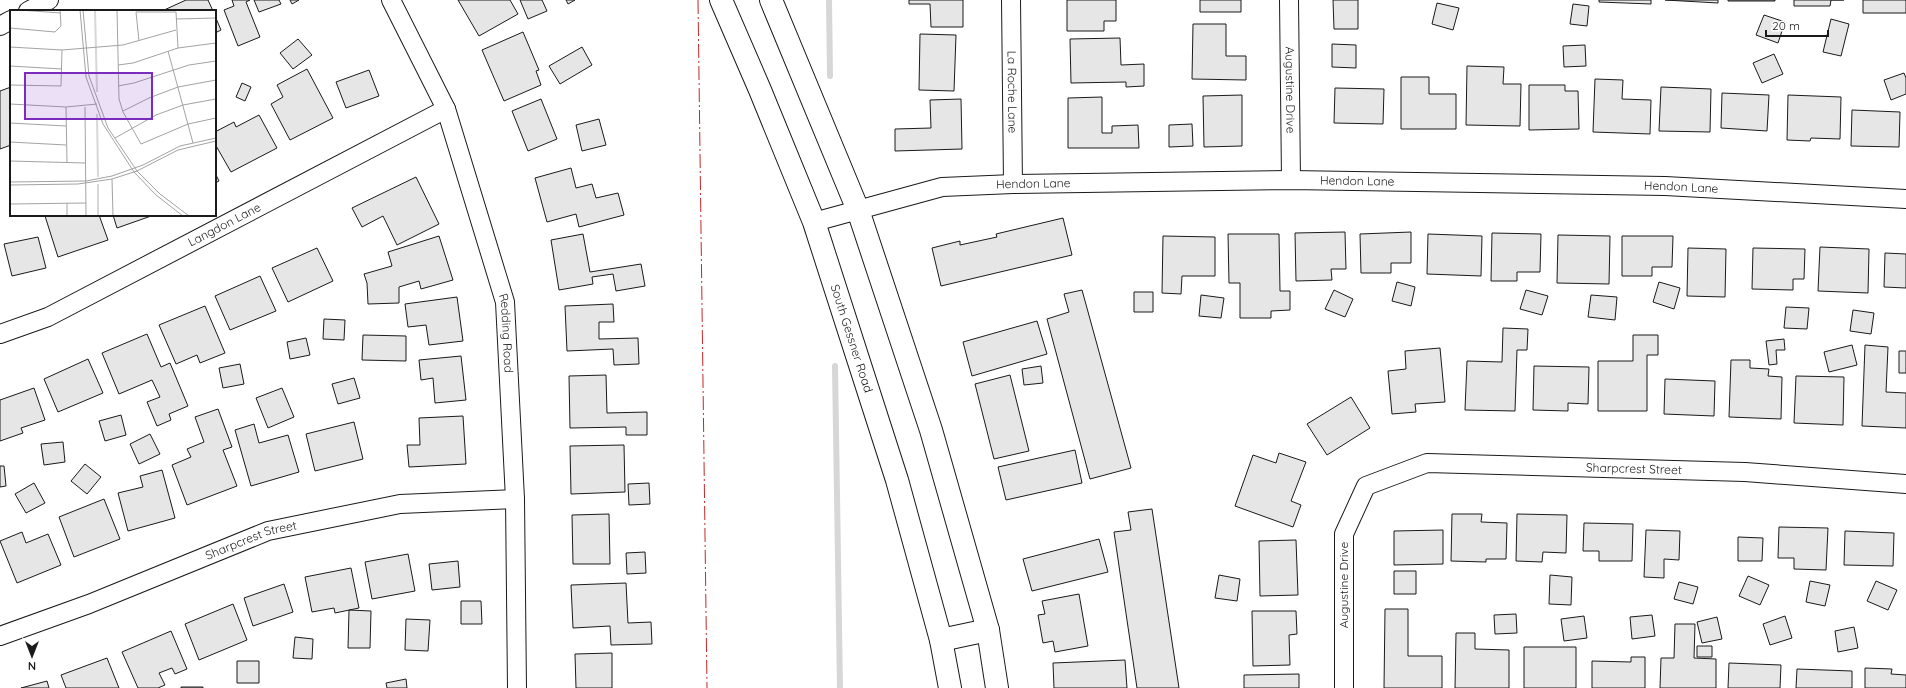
<svg xmlns="http://www.w3.org/2000/svg" width="1906" height="688" viewBox="0 0 1906 688" font-family="Quicksand,sans-serif">
<rect width="100%" height="100%" fill="#fff"/>
<g fill="none" stroke-linecap="round" stroke-linejoin="round">
<!-- stream -->
<path stroke="#d7d7d7" stroke-width="6" d="M829,0L830,76
M835,366L840,688"/>
</g>
<!-- building -->
<path fill="#e6e6e6" stroke="#1a1a1a" d="M186,0H208L213,11H162Z
M232,0H250L246,2L260,37L238,46L224,10L234,6Z
M254,0H279L281,4L259,12Z
M290,0H299L292,4Z
M458,0H510L518,14L479,36Z
M520,0H542L547,11L528,19Z
M566,0H575L568,4Z
M909,0H963V27H931L930,4H909Z
M1067,0H1116V21H1104V31H1067Z
M1200,0H1241V12H1200Z
M1333,0H1358V29H1334Z
M1599,0H1651V4L1599,2Z
M1665,0H1718V3Z
M1728,0H1775V1H1728Z
M1794,0H1844H1831L1830,6H1794Z
M1863,0H1906V13H1863Z
M1437,3L1459,8L1453,30L1432,24Z
M1573,4L1589,6L1587,26L1570,24Z
M1764,15L1785,22L1778,43L1756,35Z
M215,16L221,30L215,33Z
M1831,19L1849,24L1841,56L1823,52Z
M1193,24H1226V56H1246V80L1192,79Z
M523,32L539,70L536,71L541,85L504,101L482,50Z
M920,34L956,35L954,91L919,90Z
M1120,38L1121,65L1144,64V86L1126,87V82L1071,83L1070,39Z
M298,39L312,55L293,69L280,53Z
M1332,44L1356,45V68L1332,67Z
M1585,45L1586,66L1564,67L1563,46Z
M582,47L592,65L560,84L549,66Z
M1774,54L1783,74L1762,83L1753,63Z
M1467,66L1504,67L1503,84H1521L1520,126L1466,125Z
M307,69L333,118L290,140L271,104L283,97L277,85Z
M369,70L379,96L346,108L336,82Z
M1904,73L1906,78V94L1891,100L1884,80Z
M1401,77H1429V94H1456V129H1401Z
M1595,79L1623,80L1622,99L1651,100L1650,134L1593,132Z
M242,83L251,87L245,101L236,97Z
M1529,85H1565V91H1578L1579,129L1529,130Z
M11,87V145L0,149V91Z
M1661,87L1711,89L1710,132L1659,131Z
M1335,88L1384,89L1383,124L1334,123Z
M1722,93L1769,95L1767,131L1721,128Z
M1242,95V146L1204,147L1203,96Z
M1788,95L1841,97L1840,139L1811,138L1810,141L1787,140Z
M1102,97V133H1112V126L1138,125L1139,148H1068V98Z
M541,99L557,139L528,151L512,111Z
M961,99L962,149L895,151V129L931,128L930,100Z
M1852,110L1900,112L1899,147L1851,146Z
M259,115L277,148L231,172L215,144V132L234,122L236,127Z
M599,119L606,145L582,151L576,125Z
M1192,124L1193,146L1169,147V125Z
M571,168L576,188L592,184L596,198L618,193L624,215L579,227L576,214L547,222L535,178Z
M215,173L219,181L215,183Z
M416,177L439,224L397,245L383,216L362,227L352,208Z
M47,215H99L108,240L58,257L45,216Z
M113,215H154L117,228Z
M1063,218L1072,255L941,286L932,248L960,241V245L997,237L996,234Z
M1345,232L1346,269H1331L1332,280L1296,281L1295,233Z
M1411,232V263H1391V273H1361L1360,234Z
M1492,233L1541,234L1540,272H1517V281H1491Z
M583,234L590,272L641,264L645,286L616,291L613,274L592,277L593,284L559,290L551,240Z
M1228,234H1279L1280,291H1290V310L1271,311V318H1240V283H1229Z
M1428,234L1482,236L1481,276L1427,274Z
M1558,235L1610,236L1609,284L1557,283Z
M439,236L453,280L421,289L419,281L399,287V303L368,304L367,283L364,274L392,266L388,252Z
M1163,236L1215,237V276H1182L1181,294L1162,293Z
M1622,236H1673L1672,267H1652V276H1622Z
M38,237L46,268L12,276L4,244Z
M1820,247L1869,249L1868,293L1818,291Z
M317,248L333,281L288,302L272,268Z
M1688,248L1726,249L1725,297L1687,296Z
M1753,248L1805,249L1804,279H1793V290L1752,289Z
M1885,253L1906,254V288L1884,287Z
M260,276L276,311L230,330L215,296Z
M1397,282L1415,287L1411,306L1392,301Z
M1659,282L1680,288L1674,309L1653,302Z
M1082,290L1131,468L1090,479L1047,319L1069,312L1064,294Z
M1334,290L1353,299L1345,317L1325,309Z
M1526,290L1548,296L1542,315L1520,309Z
M1134,292H1153V312H1134Z
M1201,295L1224,298L1221,318L1199,316Z
M1591,295L1617,297L1615,320L1588,317Z
M457,297L463,341L429,345L426,325L408,327L405,304Z
M613,304L614,322H599V339L638,338L639,364L614,365L613,349L567,351L565,306Z
M205,306L225,353L200,363L197,355L176,364L159,325Z
M1786,307L1809,308L1807,329L1784,328Z
M1853,310L1874,313L1871,334L1850,331Z
M324,319L345,320L344,340L323,339Z
M1037,321L1047,354L972,376L963,342Z
M1503,328L1528,329L1527,350H1517L1515,411L1465,410L1467,361L1502,362Z
M147,334L161,367L170,363L188,406L169,414L171,420L157,426L147,402L160,397L152,380L119,394L102,353Z
M363,335L406,336V361L362,360Z
M1633,335H1658V355H1647V411H1598V361H1633Z
M306,338L310,355L290,359L287,342Z
M1784,339L1785,350H1776L1777,364L1769,365L1766,341Z
M1852,345L1857,365L1829,372L1824,352Z
M1865,345L1888,347L1886,392L1906,393V428L1862,426Z
M1440,348L1445,402L1415,404L1416,412L1392,414L1388,371L1406,369L1405,351Z
M1899,351H1906V373H1899Z
M461,356L466,400L435,403L433,378L421,380L419,360Z
M88,359L103,393L58,412L44,379Z
M1731,360H1750V368L1769,369L1768,376L1782,377L1781,419L1729,417Z
M240,364L244,384L223,388L219,368Z
M1041,366L1043,383L1024,385L1022,369Z
M1534,366L1589,367L1588,404L1568,403V411L1533,410Z
M606,375L607,413L647,412V435H626V427L570,428L569,376Z
M1010,375L1029,451L994,459L975,384Z
M1796,376L1844,377L1843,425L1794,423Z
M354,378L360,398L338,404L332,384Z
M1665,379L1715,381L1714,416L1664,414Z
M34,388L45,420L21,428L23,433L0,441V400Z
M282,388L294,417L268,428L256,398Z
M1351,397L1370,428L1327,455L1307,424Z
M218,409L232,447L223,450L237,486L187,505L172,465L191,457L187,449L204,442L195,417Z
M121,415L126,435L105,441L99,421Z
M463,416L466,464L409,467L407,445H420L419,418Z
M354,422L363,459L315,471L306,434Z
M254,424L259,443L288,435L299,472L251,486L235,430Z
M150,434L160,454L139,464L130,444Z
M63,442L65,462L44,465L41,444Z
M624,445L625,492L571,494L570,446Z
M1075,450L1082,483L1006,500L998,467Z
M1279,453L1306,462L1291,501L1301,505L1293,527L1235,506L1253,455L1276,463Z
M85,464L101,477L87,494L71,481Z
M0,466H4L6,486L0,487Z
M162,470L175,518L128,531L118,493L143,487L140,476Z
M34,483L45,503L26,513L15,494Z
M649,483L650,504L629,505L628,484Z
M104,499L120,539L74,557L59,517Z
M1152,509L1179,688H1137L1114,532L1131,530L1128,512Z
M609,514L610,564H573L572,515Z
M1452,514H1482L1481,522L1507,523L1506,559H1486V562L1451,561Z
M1517,514L1567,515L1566,553L1543,552L1542,562L1516,561Z
M1584,523L1633,524L1632,561H1599V551H1583Z
M1779,527L1828,528L1826,570L1794,569V558H1778Z
M1443,530V564L1394,565V531Z
M1646,530L1680,531L1679,560L1664,559V578L1644,577Z
M1845,531L1894,533L1893,566L1844,565Z
M22,532L26,543L48,534L61,565L17,583L0,541Z
M1738,537L1763,538L1762,561H1738Z
M1099,539L1108,572L1032,591L1023,559Z
M1296,540L1298,595L1260,596L1259,541Z
M645,552L646,573L627,574L626,553Z
M408,554L415,591L372,599L365,562Z
M458,561L460,587L432,590L429,564Z
M351,568L359,608L335,613L334,608L312,612L305,577Z
M1394,571H1416V594H1394Z
M1219,575L1240,579L1237,601L1215,598Z
M1550,575L1572,577L1571,605L1549,604Z
M1748,576L1769,585L1760,605L1739,596Z
M1810,581L1830,585L1825,606L1806,602Z
M1876,581L1897,590L1888,610L1867,601Z
M1679,582L1698,587L1693,604L1674,599Z
M626,583L628,623L651,622L652,644L611,645L610,626L573,628L571,585Z
M284,584L293,612L253,626L244,598Z
M1079,594L1088,646L1055,652L1053,641L1043,643L1038,615L1045,614L1042,601Z
M461,601H481L482,624H461Z
M233,604L247,640L199,660L185,624Z
M1385,609H1408V656H1442V688H1384Z
M349,610L371,611L370,648H348Z
M1252,611H1296L1297,634L1289,635L1290,665L1253,666Z
M1516,614L1517,633L1495,634L1494,615Z
M1652,615L1655,636L1632,639L1630,617Z
M1584,616L1587,638L1564,641L1561,619Z
M1785,616L1792,638L1770,645L1763,624Z
M1717,617L1722,639L1702,643L1697,622Z
M406,619L430,620L428,651L405,650Z
M1675,624H1695L1694,658L1716,659V688H1660L1661,658H1674Z
M1854,627L1858,648L1838,652L1835,631Z
M171,631L187,669L175,674L172,668L159,673L165,685L158,688H138L122,652Z
M1456,633H1475V649L1509,650V688H1455Z
M295,637L313,639L312,659L293,658Z
M1697,646H1712V657H1697Z
M1524,647H1576V688H1524Z
M612,653V688H576L575,654Z
M1631,657H1645V688H1592V661L1631,662Z
M107,658L119,688H66L61,675Z
M1125,660L1127,688H1054L1053,663Z
M237,661H259V683H237Z
M1729,663L1781,665L1780,688H1728Z
M1865,668L1892,669L1891,674L1906,675V688H1865Z
M1797,669L1852,671V688H1796Z
M1299,674V688H1244V675Z
M406,679L407,688H387L386,683Z
M47,681L49,688H21Z
M181,687H203V688H181Z"/>
<g fill="none" stroke-linecap="round" stroke-linejoin="round">
<defs>
<g id="street">
<path id="s1" d="M391,0L446,109L505,302L515,499L517,688"/>
<path id="s2" d="M1011,0L1013,184"/>
<path id="s3" d="M1289,0L1291,180"/>
<path d="M28,11L49,0"/>
<path d="M0,26L11,20"/>
<path id="s4" d="M814,222L942,187L1013,184L1291,180L1665,186L1906,199"/>
<path id="s5" d="M0,334L48,317L446,109"/>
<path id="s6" d="M0,636L89,604L268,531L400,504L515,499"/>
<path id="s7" d="M1344,688V534L1366,486L1427,463L1745,472L1906,484"/>
</g>
<g id="secondary">
<path id="s8" d="M721,0L760,90L814,222L897,480L941,640L950,688"/>
<path d="M771,0L858,210L931,430L988,630L997,688"/>
<path d="M941,640L988,630"/>
</g>
</defs>
<!-- street casing -->
<use href="#street" stroke="#1a1a1a" stroke-width="20"/>
<!-- secondary casing -->
<use href="#secondary" stroke="#1a1a1a" stroke-width="24"/>
<!-- street -->
<use href="#street" stroke="#fff" stroke-width="18"/>
<!-- secondary -->
<use href="#secondary" stroke="#fff" stroke-width="22"/>
<!-- power -->
<path stroke="#c62828" stroke-width="1" stroke-dasharray="14 3 2 3" stroke-linecap="butt" d="M698,0L707,688"/>
</g>
<g text-anchor="middle" stroke-width="3" stroke-linejoin="round" paint-order="stroke">
<!-- street labels -->
<g font-size="12" fill="#1a1a1a" stroke="#fff">
<text dy="4" stroke="none"><textPath href="#s3" startOffset="90">Augustine Drive</textPath></text>
<text dy="4" stroke="none"><textPath href="#s2" startOffset="92">La Roche Lane</textPath></text>
<text dy="4" stroke="none"><textPath href="#s4" startOffset="548">Hendon Lane</textPath></text>
<text dy="4" stroke="none"><textPath href="#s4" startOffset="224">Hendon Lane</textPath></text>
<text dy="4" stroke="none"><textPath href="#s4" startOffset="872">Hendon Lane</textPath></text>
<text dy="4" stroke="none"><textPath href="#s5" startOffset="250">Langdon Lane</textPath></text>
<text dy="4" stroke="none"><textPath href="#s1" startOffset="355">Redding Road</textPath></text>
<text dy="4" stroke="none"><textPath href="#s8" startOffset="363">South Gessner Road</textPath></text>
<text dy="4" stroke="none"><textPath href="#s7" startOffset="479">Sharpcrest Street</textPath></text>
<text dy="4" stroke="none"><textPath href="#s6" startOffset="269">Sharpcrest Street</textPath></text>
<text transform="translate(1344 585) rotate(-90)" y="4">Augustine Drive</text>
</g>
</g>
<!-- overview -->
<g transform="translate(10 10)">
<rect width="206" height="206" fill="#fff"/>
<path fill="none" stroke="#d7d7d7" stroke-width="2" d="M85,0L87,82M87,104L88,167M88,174V206"/>
<path fill="none" stroke="#a3a3a3" stroke-width="1" d="M9,0L51,3M70,0L76,67L93,114L124,162L146,185L173,206M73,0L79,66L98,118L127,161L150,184L179,206M107,0L109,89L113,102L131,134L178,114L206,108M126,2H166M126,2L129,31M166,2L168,38M166,9L206,8M0,18L45,22L51,16L50,0M0,37L52,40L113,35L166,20M158,41L183,133M108,55L123,53L168,38L206,33M0,56L52,59M0,75L51,76L52,40M108,76L124,73L179,55L206,51M0,94L56,97L87,94M56,97L57,153M75,97L76,206M113,101L139,88L168,77L206,70M0,113L56,116M105,128L146,105L173,95L206,89M0,132L56,135M0,151L75,153M102,169L103,206M0,172L76,171L102,166L133,155L170,136L206,128M0,175L68,174L102,169L127,161L168,140L206,131M57,193V206M0,194L76,193"/>
<path fill="#7b2cbf" fill-opacity="0.15" stroke="#7b2cbf" stroke-width="2" d="M15,63H142V109H15Z"/>
<rect width="206" height="206" fill="none" stroke="#1a1a1a" stroke-width="2"/>
</g>
<!-- north arrow -->
<g transform="translate(32 656) rotate(180)" stroke="#ffffff" stroke-width="3" paint-order="stroke">
<path d="M0-3L7 15L0 10L-7 15Z" fill="#1a1a1a"/>
<text y="-6" font-size="11" font-weight="bold" text-anchor="middle" fill="#1a1a1a">N</text>
</g>
<!-- scale -->
<path d="M1766 30v6h62v-6" fill="none" stroke="#1a1a1a" stroke-width="2"/>
<text x="1772" y="30" font-size="12" fill="#1a1a1a" stroke="#ffffff" stroke-width="3" paint-order="stroke">20 m</text>
</svg>
